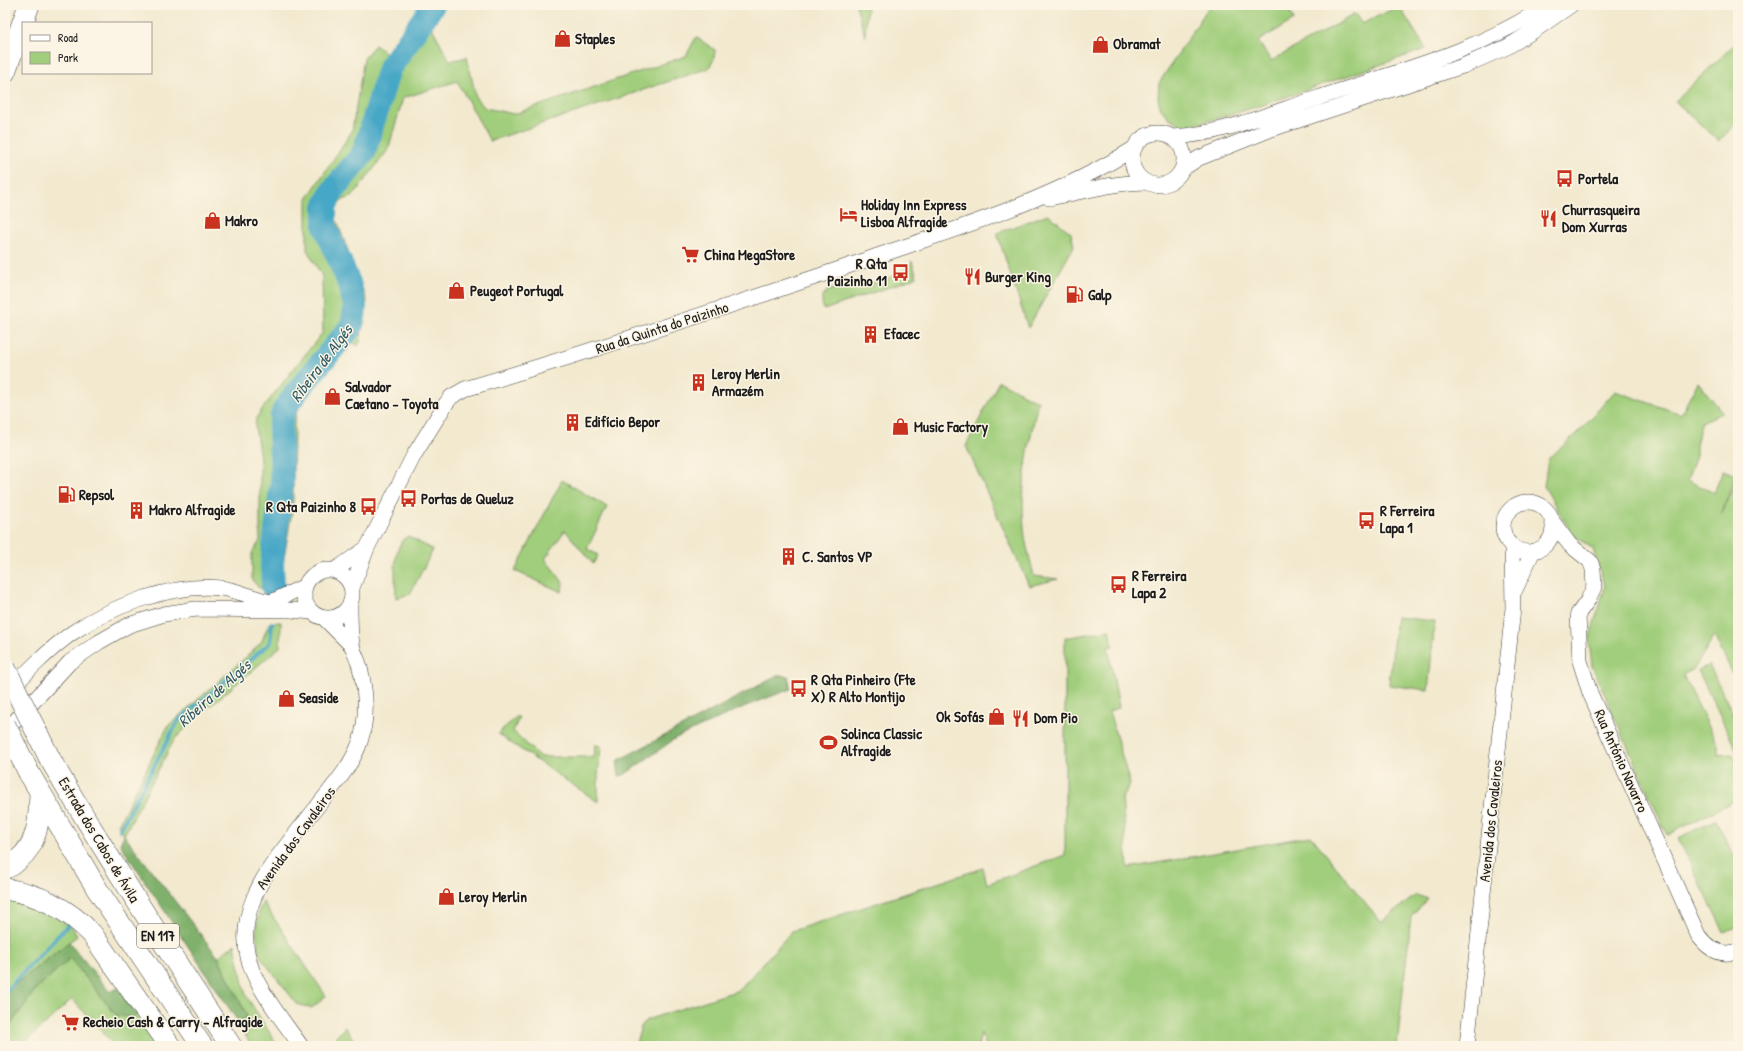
<svg xmlns="http://www.w3.org/2000/svg" width="1743" height="1051" viewBox="0 0 1743 1051" font-family="'Patrick Hand',sans-serif">
<rect width="100%" height="100%" fill="#fcf5e5"/>
<filter id="ink" filterUnits="userSpaceOnUse"><feTurbulence type="fractalNoise" baseFrequency=".025" numOctaves="2"/><feDisplacementMap in="SourceGraphic" scale="8" xChannelSelector="R" yChannelSelector="G"/><feConvolveMatrix kernelMatrix="1 2 1 2 8 2 1 2 1" color-interpolation-filters="sRGB"/></filter>
<filter id="wash" filterUnits="userSpaceOnUse"><feTurbulence type="fractalNoise" baseFrequency=".012" numOctaves="4" result="noise"/><feDisplacementMap in="SourceGraphic" scale="16" xChannelSelector="R" yChannelSelector="G"/><feGaussianBlur stdDeviation="0.9" result="paint"/><feColorMatrix in="noise" values="0 0 0 0 0 0 0 0 0 0 0 0 0 0 0 0 0 1.4 0 .05"/><feComposite in="paint" operator="in"/></filter>
<g filter="url(#wash)">
<rect width="100%" height="100%" fill="#f2e9cf"/>
<!-- green -->
<path fill="#a1ce7c" stroke="#5e754c" d="M426,5H448L435,18L431,26L450,61L467,57L476,98L485,108L514,114L686,56L696,37L715,50L714,59L709,68L490,141L457,81L403,98L388,150L353,196L331,205L367,301L360,342L358,346L351,341L334,364L302,399L297,409L294,425L293,505L279,588L265,590L258,587L252,579V553L260,541V459L255,426L256,419L263,408L323,332L322,276L307,250V199L352,131L364,58L375,45L387,54Z
M856,5H866L867,10L865,37Z
M1210,5H1286L1294,20L1258,41L1271,61L1355,14L1362,24L1399,6L1426,49L1263,105L1198,124L1182,125L1170,119L1161,109L1158,99L1159,83Z
M1738,41V121L1719,141L1675,101Z
M1048,214L1071,233L1074,246L1028,328L997,233Z
M912,261L917,277L824,310L822,303V297L827,291L842,287L864,286L903,273Z
M999,381L1038,402C1028,446 1019,491 1025,537C1027,550 1031,563 1034,576L1058,579L1029,586L966,446Z
M1698,382L1723,413L1701,422L1696,446V456L1687,480L1714,493L1723,470L1735,475L1721,515L1738,475V684L1714,636L1694,669L1683,675L1718,745V755L1733,754L1738,768V799L1667,835L1592,666L1589,640L1605,587L1593,549L1572,534L1544,486L1548,459L1578,433L1615,391L1681,414Z
M562,480L607,507L587,549L598,555L593,564L565,530L545,559L563,582L562,592L515,571Z
M408,536L433,550L410,594L396,598C396,580 390,547 408,536Z
M1396,617L1435,621L1428,690L1389,685Z
M281,622L280,647L197,717L174,740L124,835L118,825L168,726L254,650L262,641L269,623Z
M1109,630L1113,646L1108,647L1119,708L1109,711L1130,784L1122,798L1128,868L1311,836L1381,922L1416,895L1428,899L1411,917L1397,1046H986L981,1033L978,1046H635L641,1027L646,1020L739,990L792,931L983,868L987,884L1065,855V638Z
M1709,665L1738,724V754L1698,670Z
M517,716L519,718L513,731L540,757H594L595,745L601,746L598,775V802L498,734Z
M1716,820L1738,864V926L1724,932L1678,838Z
M5,898L38,905L72,927L77,936L5,992Z
M263,902L326,996L312,1008L297,1004L259,955L256,932L259,911Z
M235,944L243,984L247,997L278,1046H251L239,1023L247,1016L218,957Z
M70,958L116,1015L137,1014L157,1046H115L72,999L21,1046H5V1033L35,990Z
M345,1027L358,1046H333L336,1037Z"/>
<!-- forest -->
<path fill="#80b16c" stroke="#4e6644" d="M779,675L788,676L791,689L746,706L676,738L624,775L619,776L617,761Z
M124,835L218,957L247,1016L239,1023L120,844Z
M69,942L109,991L119,988L137,1014L132,1018L116,1015L70,958L35,990L5,1033V992Z"/>
<g fill="none" stroke-linecap="round" stroke-linejoin="round">
<!-- stream -->
<path stroke="#47a7c6" stroke-width="4" d="M120,830L178,721L270,643L272,623
M5,992L68,925"/>
<!-- river -->
<path stroke="#47a7c6" stroke-width="24" d="M273,587L272,563L282,482L280,427L282,416L285,408L299,389L351,327L354,317L355,305L349,283L325,226V207L331,193L364,152L389,69L433,5"/>
</g>
</g>
<g filter="url(#ink)">
<g fill="none" stroke-linecap="round" stroke-linejoin="round">
<defs>
<path id="tertiary" d="M1132 159a26 26 0 1 1 52 0a26 26 0 1 1-52 0Z
M1173,137C1223,134 1271,113 1318,98C1396,72 1478,52 1547,5
M1182,169L1199,158L1269,130L1463,66L1507,47L1535,30L1571,5
M1049,198C1082,192 1111,183 1144,182
M1503 527a25 25 0 1 1 50 0a25 25 0 1 1-50 0Z
M1552,521L1570,545L1590,561L1593,569L1594,587L1588,600L1578,614L1580,661L1590,693L1698,935C1708,949 1721,957 1738,951
M304 594a24 24 0 1 1 48 0a24 24 0 1 1-48 0Z
M335,570L367,548
M352,588L367,548L414,455L445,405L451,397L465,389C598,349 731,306 863,261C955,229 1050,201 1133,149
M1515,590L1533,551
M324,618L352,646
M5,695C26,673 47,651 72,633C111,606 173,583 221,588C238,590 254,599 271,602L305,586
M5,732L70,662L99,642L129,625L164,614L196,609L291,610L312,612
M301,1046C286,1025 269,1004 257,981C220,911 281,854 320,803C335,784 352,765 360,742C368,717 366,689 359,664C357,658 353,651 352,644C350,632 350,618 350,605
M1467,1046L1513,608L1512,546"/>
<path id="trunk" d="M5,72L29,5
M50,759C107,857 168,951 231,1046
M29,773L97,889L202,1046
M5,868C10,867 14,864 18,860C39,843 39,818 40,793
M5,889C40,894 68,909 92,934L170,1046"/>
</defs>
<!-- tertiary casing -->
<use href="#tertiary" stroke="#3c3b37" stroke-width="16"/>
<!-- trunk casing -->
<use href="#trunk" stroke="#3c3b37" stroke-width="22"/>
<!-- tertiary -->
<use href="#tertiary" stroke="#fff" stroke-width="15"/>
<!-- trunk -->
<use href="#trunk" stroke="#fff" stroke-width="21"/>
<defs>
<path id="trunk-bridge" d="M5,668L50,759
M5,725L29,773"/>
</defs>
<!-- trunk-bridge casing -->
<use href="#trunk-bridge" stroke="#3c3b37" stroke-width="22" stroke-linecap="butt"/>
<!-- trunk-bridge -->
<use href="#trunk-bridge" stroke="#fff" stroke-width="21"/>
</g>
</g>
<!-- icons -->
<defs>
<symbol id="shop-bare" viewBox="-9 -9 18 18"><path d="M-5-2.5h2.3a2.7 3.5 0 0 1 5.4 0H5L5.5 6h-11ZM-1.5-2.5h3a1.5 2.3 0 0 0-3 0Z" fill="#c8321e" stroke="#fcf5e5" stroke-width="2.5" paint-order="stroke"/></symbol>
<symbol id="bus-bare" viewBox="-9 -9 18 18"><path d="M-5-6H5V4H4V6H2V4H-2V6H-4V4H-5ZM-3.5-4V0h7V-4ZM-3.5 1.2v1.5H-2V1.2ZM2 1.2v1.5H3.5V1.2Z" fill="#c8321e" stroke="#fcf5e5" stroke-width="2.5" paint-order="stroke"/></symbol>
<symbol id="hotel-bare" viewBox="-9 -9 18 18"><path d="M-6-4.5h1.5V1H6V5H4.5V3h-9V5H-6ZM-4 0a1.8 1.8 0 1 1 3.6 0ZM.5 0V-2.5h3Q6-2.5 6 0Z" fill="#c8321e" stroke="#fcf5e5" stroke-width="2.5" paint-order="stroke"/></symbol>
<symbol id="restaurant-bare" viewBox="-9 -9 18 18"><path d="M-5-6h1v4h1v-4h1v4h1v-4h1v5L-1.5 .5V6h-2V.5L-5-1ZM5-6V6H3V1.5H1.5Q1.5-4 5-6Z" fill="#c8321e" stroke="#fcf5e5" stroke-width="2.5" paint-order="stroke"/></symbol>
<symbol id="supermarket-bare" viewBox="-9 -9 18 18"><path d="M-6-5.5h2.5l.6 2H6L4.5 2H-2.5L-4.4-4H-6ZM-1.5 3.2a1.3 1.3 0 1 0 .1 0ZM3 3.2a1.3 1.3 0 1 0 .1 0Z" fill="#c8321e" stroke="#fcf5e5" stroke-width="2.5" paint-order="stroke"/></symbol>
<symbol id="fuel-bare" viewBox="-9 -9 18 18"><path d="M-5.5-6h7V0h2V4h1.3V-2.5L3-4.5l.8-.8L6-3V5H2.5V1h-1V6h-7ZM-4.2-4.7v3.2H.2V-4.7Z" fill="#c8321e" stroke="#fcf5e5" stroke-width="2.5" paint-order="stroke"/></symbol>
<symbol id="building-bare" viewBox="-9 -9 18 18"><path d="M-4-6H4V6H1V3H-1V6H-4ZM-2.5-4.3h1.7v1.8h-1.7ZM.8-4.3h1.7v1.8H.8ZM-2.5-1h1.7V.8h-1.7ZM.8-1h1.7V.8H.8Z" fill="#c8321e" stroke="#fcf5e5" stroke-width="2.5" paint-order="stroke"/></symbol>
<symbol id="stadium-bare" viewBox="-9 -9 18 18"><path d="M0-5a6.5 5 0 1 0 0 10a6.5 5 0 1 0 0-10ZM-3.5-1.8h7v3.6h-7Z" fill="#c8321e" stroke="#fcf5e5" stroke-width="2.5" paint-order="stroke"/></symbol>
</defs>
<g fill-rule="evenodd">
<use href="#shop-bare" x="550" y="26" width="25" height="25"/>
<use href="#shop-bare" x="1088" y="32" width="25" height="25"/>
<use href="#bus-bare" x="1552" y="166" width="25" height="25"/>
<use href="#hotel-bare" x="836" y="202" width="25" height="25"/>
<use href="#restaurant-bare" x="1536" y="206" width="25" height="25"/>
<use href="#shop-bare" x="200" y="208" width="25" height="25"/>
<use href="#supermarket-bare" x="678" y="242" width="25" height="25"/>
<use href="#bus-bare" x="888" y="260" width="25" height="25"/>
<use href="#restaurant-bare" x="960" y="264" width="25" height="25"/>
<use href="#shop-bare" x="444" y="278" width="25" height="25"/>
<use href="#fuel-bare" x="1062" y="282" width="25" height="25"/>
<use href="#building-bare" x="858" y="322" width="25" height="25"/>
<use href="#building-bare" x="686" y="370" width="25" height="25"/>
<use href="#shop-bare" x="320" y="384" width="25" height="25"/>
<use href="#building-bare" x="560" y="410" width="25" height="25"/>
<use href="#shop-bare" x="888" y="414" width="25" height="25"/>
<use href="#fuel-bare" x="54" y="482" width="25" height="25"/>
<use href="#bus-bare" x="396" y="486" width="25" height="25"/>
<use href="#bus-bare" x="356" y="494" width="25" height="25"/>
<use href="#building-bare" x="124" y="498" width="25" height="25"/>
<use href="#bus-bare" x="1354" y="508" width="25" height="25"/>
<use href="#building-bare" x="776" y="544" width="25" height="25"/>
<use href="#bus-bare" x="1106" y="572" width="25" height="25"/>
<use href="#bus-bare" x="786" y="676" width="25" height="25"/>
<use href="#shop-bare" x="274" y="686" width="25" height="25"/>
<use href="#shop-bare" x="984" y="704" width="25" height="25"/>
<use href="#restaurant-bare" x="1008" y="706" width="25" height="25"/>
<use href="#stadium-bare" x="816" y="730" width="25" height="25"/>
<use href="#shop-bare" x="434" y="884" width="25" height="25"/>
<use href="#supermarket-bare" x="58" y="1010" width="25" height="25"/>
</g>
<g text-anchor="middle" stroke-width="3" stroke-linejoin="round" paint-order="stroke">
<!-- shield labels -->
<rect fill="#fcf5e5" stroke="#5f5d58" stroke-width="1" x="137" y="924" width="42" height="24" rx="3"/>
<g font-size="14" font-weight="bold" fill="#1c1c1c">
<text x="158" y="941">EN 117</text>
</g>
<!-- poi labels -->
<g font-size="15" font-weight="bold" fill="#1c1c1c" stroke="#fcf5e5" text-anchor="start">
<text x="575" y="44">Staples</text>
<text x="1113" y="49">Obramat</text>
<text x="1578" y="184">Portela</text>
<text x="861" y="210">Holiday Inn Express<tspan x="861" dy="17">Lisboa Alfragide</tspan></text>
<text x="1562" y="215">Churrasqueira<tspan x="1562" dy="17">Dom Xurras</tspan></text>
<text x="225" y="226">Makro</text>
<text x="704" y="260">China MegaStore</text>
<text x="887" y="269" text-anchor="end">R Qta<tspan x="887" dy="17">Paizinho 11</tspan></text>
<text x="985" y="282">Burger King</text>
<text x="470" y="296">Peugeot Portugal</text>
<text x="1088" y="300">Galp</text>
<text x="884" y="339">Efacec</text>
<text x="712" y="379">Leroy Merlin<tspan x="712" dy="17">Armazém</tspan></text>
<text x="345" y="392">Salvador<tspan x="345" dy="17">Caetano - Toyota</tspan></text>
<text x="585" y="427">Edifício Bepor</text>
<text x="914" y="432">Music Factory</text>
<text x="79" y="500">Repsol</text>
<text x="421" y="504">Portas de Queluz</text>
<text x="356" y="512" text-anchor="end">R Qta Paizinho 8</text>
<text x="149" y="515">Makro Alfragide</text>
<text x="1380" y="516">R Ferreira<tspan x="1380" dy="17">Lapa 1</tspan></text>
<text x="802" y="562">C. Santos VP</text>
<text x="1132" y="581">R Ferreira<tspan x="1132" dy="17">Lapa 2</tspan></text>
<text x="811" y="685">R Qta Pinheiro (Fte<tspan x="811" dy="17">X) R Alto Montijo</tspan></text>
<text x="299" y="703">Seaside</text>
<text x="984" y="722" text-anchor="end">Ok Sofás</text>
<text x="1034" y="723">Dom Pio</text>
<text x="841" y="739">Solinca Classic<tspan x="841" dy="17">Alfragide</tspan></text>
<text x="459" y="902">Leroy Merlin</text>
<text x="83" y="1027">Recheio Cash &amp; Carry - Alfragide</text>
</g>
<!-- street labels -->
<g font-size="15" fill="#1c1c1c" stroke="#fcf5e5">
<text transform="translate(662 328) rotate(-18)" y="5">Rua da Quinta do Paizinho</text>
<text transform="translate(1621 761) rotate(66)" y="5">Rua António Navarro</text>
<text transform="translate(1491 821) rotate(-84)" y="5">Avenida dos Cavaleiros</text>
<text transform="translate(296 838) rotate(-54)" y="5">Avenida dos Cavaleiros</text>
<text transform="translate(99 840) rotate(59)" y="5">Estrada dos Cabos de Ávila</text>
</g>
<!-- water labels -->
<g font-size="16" font-style="italic" fill="#2f5b68" stroke="#fcf5e5">
<text transform="translate(321 363) rotate(-53)" y="6">Ribeira de Algés</text>
<text transform="translate(214 693) rotate(-42)" y="6">Ribeira de Algés</text>
</g>
</g>
<!-- margin -->
<rect width="1743" height="1051" fill="none" stroke="#fcf5e5" stroke-width="20"/>
<!-- legend -->
<rect x="22" y="22" width="130" height="52" fill="#fcf5e5" stroke="#a29e95"/>
<rect x="30" y="35" width="20" height="6" fill="#ffffff" stroke="#a29e95"/>
<text x="58" y="42" font-size="12" fill="#1c1c1c">Road</text>
<rect x="30" y="52" width="20" height="12" fill="#a1ce7c" stroke="#a29e95"/>
<text x="58" y="62" font-size="12" fill="#1c1c1c">Park</text>
</svg>
